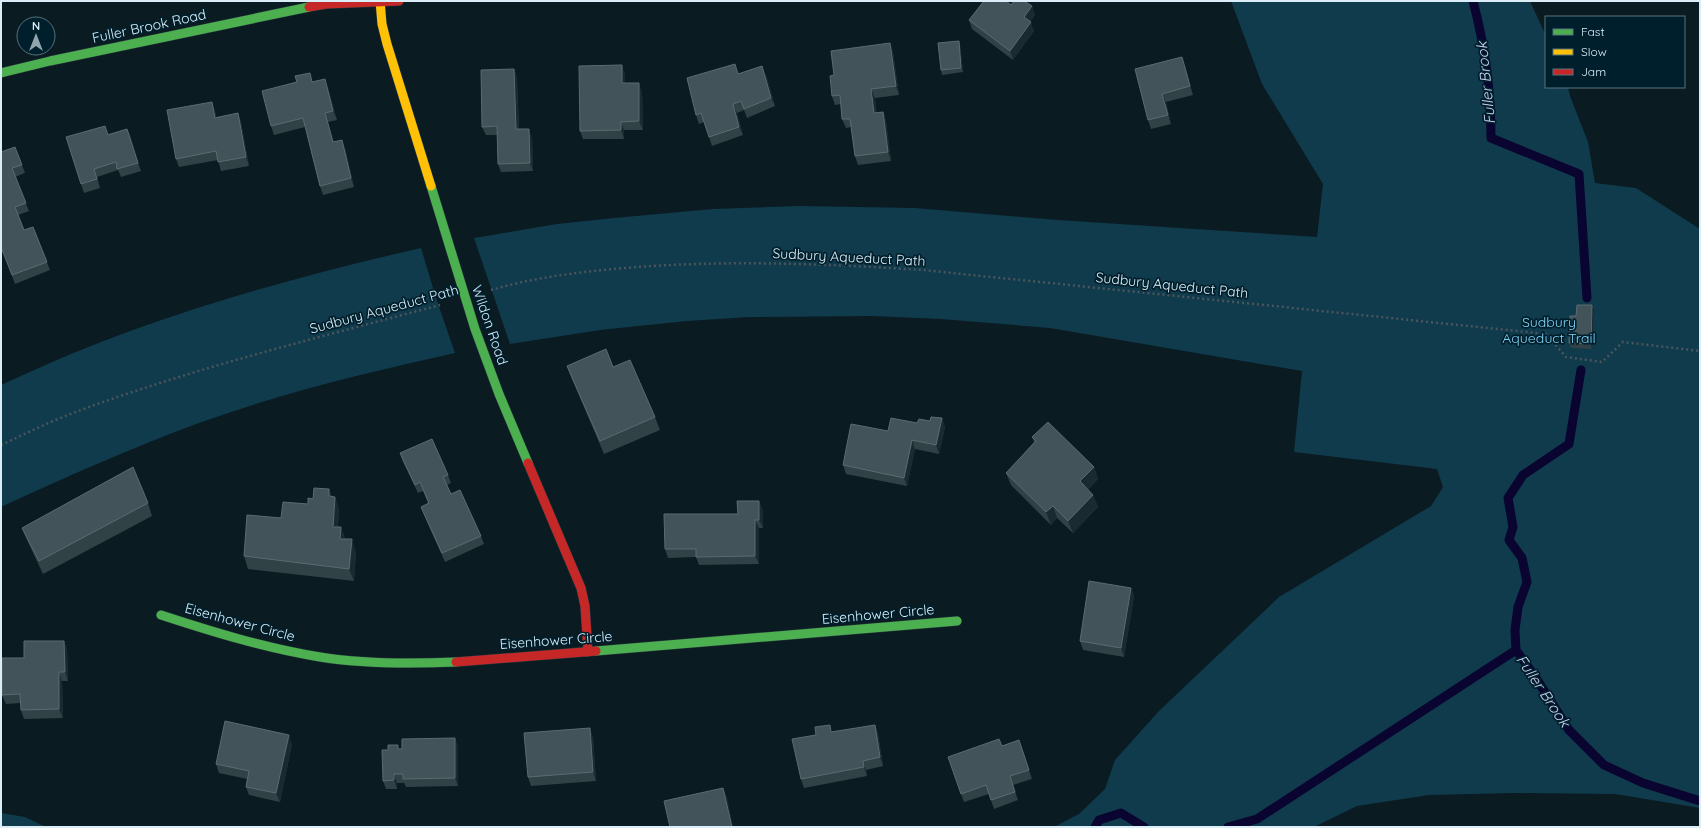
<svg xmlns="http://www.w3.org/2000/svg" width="1701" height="828" viewBox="0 0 1701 828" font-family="Quicksand,sans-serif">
<rect width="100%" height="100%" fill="#0a1b22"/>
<!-- green -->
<path fill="#103b4c" d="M1231,1H1530L1546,36V87H1568L1570,96L1588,142L1595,183L1636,188L1700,229V808L1615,794L1513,793L1429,795L1357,806L1314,827H1054L1079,814L1105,789L1115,760L1159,711L1279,597L1431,506L1443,487L1437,469L1294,452L1302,371L1050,328L941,319L871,316L749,317L687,321L600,330L510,344L474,238L557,224L614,218L713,209L799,206L915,208L1058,220L1317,237L1323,184L1262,84Z
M421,248L437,301L455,353C369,372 282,393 199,423C131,448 66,477 1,507V385C34,370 67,355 101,342C205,302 312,273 421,248Z
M1,813L25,817L46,827H1Z"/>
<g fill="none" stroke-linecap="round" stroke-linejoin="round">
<!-- stream -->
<path stroke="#0a0431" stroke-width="9" d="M1473,1C1485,46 1491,91 1491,138L1579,174L1587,298
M1581,370L1569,444L1523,475L1508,498L1513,527L1509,540L1522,558L1527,582L1518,607L1515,630L1516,650L1536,678L1569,730L1604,765L1643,783L1700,801
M1095,827L1099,820L1121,813L1144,827
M1228,827L1257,819L1516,650"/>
<defs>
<path id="fast" d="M1,73L50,61L309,7
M431,186L475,329L499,394L528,463
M161,615C213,632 265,648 320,657C364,664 411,664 456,662
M596,651L957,621"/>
<path id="slow" d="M380,1L382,24L387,44L431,186"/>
<path id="jam" d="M309,7L326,4L399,1
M528,463L581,588L585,606L588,652
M456,662L596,651"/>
</defs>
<!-- fast casing -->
<use href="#fast" stroke="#29383e" stroke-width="10"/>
<!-- slow casing -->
<use href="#slow" stroke="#29383e" stroke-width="10"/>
<!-- jam casing -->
<use href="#jam" stroke="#29383e" stroke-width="10"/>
<!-- path -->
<path stroke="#4b555b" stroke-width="2.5" stroke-dasharray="2 3" stroke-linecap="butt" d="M491,290C539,276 588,271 637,267C733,260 828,264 923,270L1546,334L1566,357L1602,362L1623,342L1700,351
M1,445C25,434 49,422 73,413C193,368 317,338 440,305"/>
<!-- fast -->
<use href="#fast" stroke="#4caf50" stroke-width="9"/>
<!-- slow -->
<use href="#slow" stroke="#ffc107" stroke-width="9"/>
<!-- jam -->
<use href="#jam" stroke="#c62828" stroke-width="9"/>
</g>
<!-- wall -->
<path fill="#304246" d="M1011,5L1032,6L1035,15L1030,22L1034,31L1013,60L972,29L969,20Z
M959,41L960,45L963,72L942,75L941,70Z
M890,43L893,52L899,95L875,98L876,113L883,112L886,121L891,161L858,165L855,156L851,127L846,128L842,119L841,104L835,105L832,96Z
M1185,66L1193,95L1166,102L1171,124L1151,129L1148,120L1135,69Z
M514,69L517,78L519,129L532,137L533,171L501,172L498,164L497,135H486L482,127Z
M625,74V83L642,92L643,130H624V139H583L580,131Z
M738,74L766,75L775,106L747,118L744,110L737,113L743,135L712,146L704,122L699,124L696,115Z
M297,82H313L328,88L337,120L328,122L333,141L345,148L354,187L323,195L320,186L305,127L274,135L271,126Z
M212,102L215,111L216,117L238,113L241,122L249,166L221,171L218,160L179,167L176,159Z
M127,129L141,171L121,177L118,170L97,177L100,188L84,193L81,184L108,134Z
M15,147L25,173L15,177L29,211L18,215L24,230L33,227L50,270L15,284L3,252L1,253V152Z
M1592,305L1594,309L1592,349L1571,348L1569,343L1576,316Z
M567,366L613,367L655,417L660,430L604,454L572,379Z
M942,418L945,427L939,454L915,449L907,486L846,474L843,465L888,431Z
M1032,437L1094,467L1098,479L1088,490L1093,495L1098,507L1073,533L1057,518L1051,525L1011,485L1006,473L1034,442Z
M400,453L448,475L451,483L447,485L451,494L481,536L484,544L445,562L424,515L421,507L428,503L423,491L418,493L403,462Z
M329,489L332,497H335L339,509L338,527H341L345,539L356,552L354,581L248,569L244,556L281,518L308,504L313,499Z
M148,503L152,516L43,574L27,540L22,528Z
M763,510V528H759V564L699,565L696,557L668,558L665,549L738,514Z
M1131,588L1134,596L1124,657L1083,650L1080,641Z
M64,641L67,649L68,681H62L63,718L24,719L21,710V703L6,704L2,695L24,658Z
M875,725L878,734L883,766L866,770L867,776L804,788L801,779L816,735L832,732Z
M593,737L596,781L531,786L528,777Z
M455,738L458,747V786L406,787L404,783H397V789H386L383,781L388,750L402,749Z
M999,739L1002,746L1019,740L1032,779L1013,785L1018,800L994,809L989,794L964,802L961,794Z
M292,744L280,802L249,795L246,787L247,779L219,773L216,764Z"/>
<!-- shaded-wall -->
<path fill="#192b30" d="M1032,6L1035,15L1027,26L1024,17Z
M1031,22L1034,31L1013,60L1010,51Z
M959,41L960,45L963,72L961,68Z
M890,43L893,52L899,95L896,86Z
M1182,57L1185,66L1193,95L1190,86Z
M622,65L625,74V92L622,83Z
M762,66L766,75L775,106L771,98Z
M514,69L517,78L519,137L516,129Z
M325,79L328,88L337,120L333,111Z
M639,83L642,92L643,130L639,121Z
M871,89L875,98L878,122L874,113Z
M1162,94L1166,102L1171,124L1168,115Z
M212,102L215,111L218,126L215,118Z
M733,104L737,113L743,135L739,127Z
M883,112L886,121L891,161L888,152Z
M238,113L241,122L249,166L246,157Z
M325,113L328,122L336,150L333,142Z
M621,122L624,130V139L621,130Z
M127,129L131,137L141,171L138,163Z
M529,129L532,137L533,171L530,163Z
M342,140L345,148L354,187L351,178Z
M1592,305L1594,309L1592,349L1591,344Z
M942,418L945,427L939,454L936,445Z
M912,440L915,449L907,486L904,478Z
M1094,467L1098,479L1084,494L1080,481Z
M329,489L334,502L329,496Z
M1093,495L1098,507L1073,533L1068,521Z
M335,497L339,509L337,539L333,527Z
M759,501L763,510V528L759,520Z
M1053,506L1057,518L1051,525L1046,512Z
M755,520L759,528V564L755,556Z
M341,527L345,540L340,539Z
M352,539L356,552L354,581L349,569Z
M1131,588L1134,596L1124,657L1121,648Z
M64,641L67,649L68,681L65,672Z
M59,672L62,681L63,718L59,709Z
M875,725L878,734L883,766L880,757Z
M590,728L593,737L596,781L593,772Z
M289,735L292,744L280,802L276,793Z
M455,738L458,747V786L455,778Z
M863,761L866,770L867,776L864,767Z
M394,774L397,783V789L394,780Z
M723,788L727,797L733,827H732Z"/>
<!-- building -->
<path fill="#425459" stroke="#5a6c72" d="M984,1H1006L1011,5L1014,1H1024L1032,6L1024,17L1031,22L1010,51L969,20Z
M959,41L961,68L941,70L938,43Z
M890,43L896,86L871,89L874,113L883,112L888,152L855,156L850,119H842L840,95L832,96L830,76L834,75L831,51Z
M1182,57L1190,86L1162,94L1168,115L1148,120L1135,69Z
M735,64L738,74L762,66L771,98L744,109L741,101L733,104L739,127L709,137L701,113L696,115L687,78Z
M622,65V83H639V121L621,122V130L580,131L579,66Z
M514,69L516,129H529L530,163L498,164L497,126L482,127L481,70Z
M310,73L312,82L325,79L333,111L325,113L333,142L342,140L351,178L320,186L303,118L271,126L262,91L297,82L295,76Z
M212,102L215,118L238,113L246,157L218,162L216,151L176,159L167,110Z
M105,126L108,135L127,129L138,163L117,169L116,162L94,169L97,179L81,184L66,137Z
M15,147L22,165L12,168L26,203L15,207L24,230L33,227L47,262L12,275L1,247V152Z
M1577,305H1592L1591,344L1569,343L1570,316H1576Z
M606,349L613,367L630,360L655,417L600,441L567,366Z
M931,417L942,418L936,445L912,440L904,478L843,465L851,424L888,431L891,418L917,423L919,419L930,421Z
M1048,422L1094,467L1080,481L1093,495L1068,521L1053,506L1046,512L1006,473L1036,441L1032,437Z
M432,439L448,475L443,477L451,494L460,490L481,536L442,553L421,507L429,503L420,482L415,485L400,453Z
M133,467L148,503L39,561L22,528Z
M314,488L329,489V496L335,497L333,527H341L340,539H352L349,569L244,556L247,515L281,518L283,502L308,504V498L313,499Z
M737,501H759V520H755V556L696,557V549H665L664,514H738Z
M1089,581L1131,588L1121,648L1080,641Z
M24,641H64L65,672H59V709L21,710L20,694L2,695V658H24Z
M225,721L289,735L276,793L246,787L249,771L216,764Z
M830,725L831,732L875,725L880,757L863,761L864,767L801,779L792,739L816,735L815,727Z
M590,728L593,772L528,777L524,733Z
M455,738V778L403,779V774H394V780L383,781L382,750H388V745H398V749H402V739Z
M999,739L1002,746L1019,740L1029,770L1010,776L1015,792L991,800L986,785L961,794L948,757Z
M723,788L732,827H670L664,801Z"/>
<g text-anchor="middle" stroke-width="3.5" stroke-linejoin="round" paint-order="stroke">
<!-- street labels -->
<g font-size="14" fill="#dbeef7" stroke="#001f2c">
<text transform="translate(149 26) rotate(-12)" y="5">Fuller Brook Road</text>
<text transform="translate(849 257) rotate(3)" y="5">Sudbury Aqueduct Path</text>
<text transform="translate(1172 285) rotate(6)" y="5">Sudbury Aqueduct Path</text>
<text transform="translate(384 309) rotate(-15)" y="5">Sudbury Aqueduct Path</text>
<text transform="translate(490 325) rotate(71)" y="5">Wildon Road</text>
<text transform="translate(878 614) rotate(-5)" y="5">Eisenhower Circle</text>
<text transform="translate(240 622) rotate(15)" y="5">Eisenhower Circle</text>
<text transform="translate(556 640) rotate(-4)" y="5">Eisenhower Circle</text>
</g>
<!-- park labels -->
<g font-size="14" fill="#80d3f7" stroke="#001f2c">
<text x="1549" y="327">Sudbury<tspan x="1549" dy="16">Aqueduct Trail</tspan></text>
</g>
<!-- water labels -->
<g font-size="15" font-style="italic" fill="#ccd0f2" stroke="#001f2c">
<text transform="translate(1486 83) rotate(-96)" y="5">Fuller Brook</text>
<text transform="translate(1543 691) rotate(56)" y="5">Fuller Brook</text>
</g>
</g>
<!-- border -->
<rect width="1701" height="828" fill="none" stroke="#dbeef7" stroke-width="4"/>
<!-- legend -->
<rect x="1545" y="16" width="140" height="72" fill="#001f2c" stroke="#58727d"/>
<rect x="1553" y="29" width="20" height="6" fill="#4caf50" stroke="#58727d"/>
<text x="1581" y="36" font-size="12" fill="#dbeef7">Fast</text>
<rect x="1553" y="49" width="20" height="6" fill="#ffc107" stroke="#58727d"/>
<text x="1581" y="56" font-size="12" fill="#dbeef7">Slow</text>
<rect x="1553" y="69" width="20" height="6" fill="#c62828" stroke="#58727d"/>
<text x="1581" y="76" font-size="12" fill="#dbeef7">Jam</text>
<!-- north arrow -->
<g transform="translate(36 36)"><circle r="19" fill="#001f2c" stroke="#58727d"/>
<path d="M0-3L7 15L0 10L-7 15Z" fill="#92a4ac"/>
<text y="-6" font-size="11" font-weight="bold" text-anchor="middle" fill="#dbeef7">N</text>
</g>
</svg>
